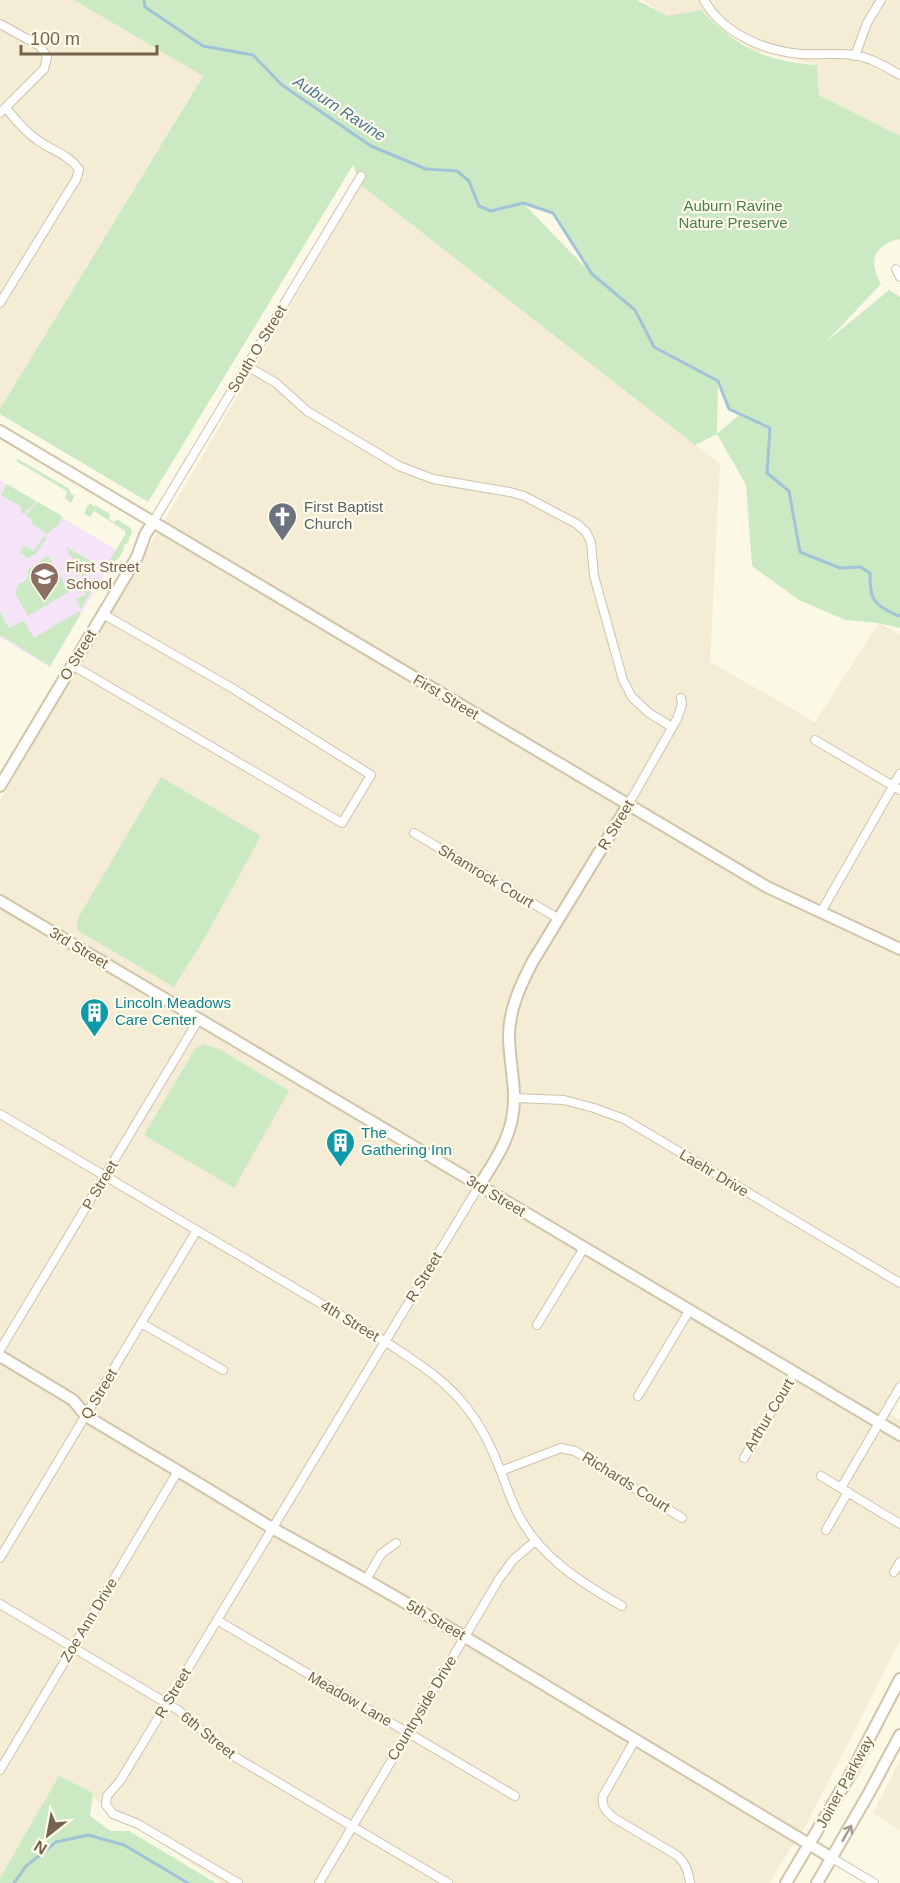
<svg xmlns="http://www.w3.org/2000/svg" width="900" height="1883" viewBox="0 0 900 1883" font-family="Helvetica,sans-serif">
<rect width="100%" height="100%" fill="#fcf8e6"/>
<!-- residential -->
<path fill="#f4ecd4" d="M0,0H75L203,75L0,409Z
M642,0H900V136L819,95L817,65L754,51L706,15L667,17Z
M361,185L720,464L710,662L815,722L879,623L900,634V1381L882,1408L900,1420V1641L806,1825L769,1883H221L60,1776L0,1878V801Z
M900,1760V1830L873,1813Z"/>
<!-- education -->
<path fill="#f5e3f8" d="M0,480L118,551L50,667L0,637Z"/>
<!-- green -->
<path fill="#cbeac4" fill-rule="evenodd" d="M74,0H637L667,16L701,10C738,48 764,61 817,65L819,95L900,136V240L897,239C872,248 869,261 881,284L826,342L889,290L900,297V628L878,623L845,620L799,600L752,566L746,485L717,434L695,445L361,185L353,165L148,502L0,414V409L203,76ZM524,204L553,213L589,271ZM718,383L729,409L740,414L717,434Z
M18,459L68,488L72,495L75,494L71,503L65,498L67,491L65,490L16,461Z
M7,484L36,501L34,505L28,509L24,514L21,512V507L1,495Z
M38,502L62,516L59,524L47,534L32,524V520L26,515Z
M92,503V506H96L110,514L109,519L114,522L117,519L131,528L132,532L127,544L124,545L123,551L119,558L110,565L108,563L125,535V531L94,511L90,517L84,514L88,505Z
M44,536L46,538L35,555H32L29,558L20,553L24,546L34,551Z
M65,546L93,563L85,578L95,584L81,609L76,599L86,594L80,585L86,582Z
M48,556L69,592L28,616L15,593L19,583H23L28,577V569Z
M79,611L81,613L50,666L0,635V612L9,628L24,621L34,638Z
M161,777L261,836L204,939L174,987L77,930L78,918Z
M203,1044L219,1049L289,1091L234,1188L144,1135L195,1049Z
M59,1776L93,1793L90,1816L111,1831H129L216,1883H0V1878Z"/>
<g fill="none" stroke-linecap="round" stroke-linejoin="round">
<!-- stream -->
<path stroke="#a1c3d7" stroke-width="3" d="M144,0L145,7L203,46L253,55L282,85L371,146L426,169L457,171L469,181L479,206L491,211L523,203L553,213L592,274L635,310L654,347L718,381L729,409L770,428L767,473L789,491L800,552L840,568L860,567L870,573C870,602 873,603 898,616L900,615
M14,1883L26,1866L56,1842L88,1835L124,1845L188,1883"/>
<defs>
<path id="street" d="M704,0C723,34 765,51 802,54C819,55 836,53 853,55C870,57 886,67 900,75
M0,24L40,46L47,57L44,69L0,113
M855,56L867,23L881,0
M896,269L900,277
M0,303L70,189L76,180L79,169C68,154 50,150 36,139C24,131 15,119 6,108
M247,366L276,383L307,411L399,466L433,479L510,492L524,496L577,524L586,532L591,542L594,576L623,680L632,697L649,713L672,727
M153,522L361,176
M72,665L342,823L371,775L232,688L103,614
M815,740L900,790
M628,805L677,719L682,704L681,698
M414,833L559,919
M821,912L900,774
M515,1098L564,1100L594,1108L624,1119L900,1283
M0,1114L386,1342C416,1362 445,1379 467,1408C481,1426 493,1450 501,1472C506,1485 510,1497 516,1510C537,1555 580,1582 622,1606
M141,1323L223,1370
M537,1325L584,1248
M0,1350L199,1019
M638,1396L689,1311
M744,1458L794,1373
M501,1471L561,1448L575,1451L682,1518
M821,1476L900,1524
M841,1488L900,1387
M826,1530L848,1492
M0,1558L197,1230
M894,1572L900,1562
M366,1580L381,1554L396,1543
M0,1604L178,1710L219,1746L230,1754L448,1883
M217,1620L515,1796
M635,1740L603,1796C601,1807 606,1811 614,1818L678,1856C686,1864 688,1871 690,1883
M0,1770L178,1471
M832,1858L874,1883
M238,1883L138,1824L113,1814L106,1805L107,1796L120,1781L479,1186
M319,1883L499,1579L513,1560L535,1541"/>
<path id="secondary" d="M0,431L767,887L900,949
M0,786L137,557L145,535L153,522
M0,901L900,1435
M479,1186C492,1165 507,1144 512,1119C518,1091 509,1064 509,1036C509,1009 521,984 533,961L628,805
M0,1356L73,1400L86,1416L178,1471L272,1528L366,1580L465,1637L832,1858
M786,1883L850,1775L900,1679
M817,1883L869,1793L900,1735"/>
</defs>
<!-- street casing -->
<use href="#street" stroke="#cec2ac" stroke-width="10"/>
<!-- secondary casing -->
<use href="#secondary" stroke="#d1c4a9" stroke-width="14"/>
<!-- street -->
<use href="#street" stroke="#fff" stroke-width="8"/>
<!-- secondary -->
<use href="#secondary" stroke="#fff" stroke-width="10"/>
</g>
<!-- one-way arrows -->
<defs><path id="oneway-shaft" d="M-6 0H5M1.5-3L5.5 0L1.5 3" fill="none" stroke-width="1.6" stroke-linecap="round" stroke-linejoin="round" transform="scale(1.5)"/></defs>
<use stroke="#a59a8a" href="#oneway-shaft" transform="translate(847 1833) rotate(-60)"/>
<!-- icons -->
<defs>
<symbol id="church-pin" viewBox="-11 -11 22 30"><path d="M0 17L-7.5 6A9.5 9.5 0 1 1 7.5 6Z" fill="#6b7280" stroke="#fffcec"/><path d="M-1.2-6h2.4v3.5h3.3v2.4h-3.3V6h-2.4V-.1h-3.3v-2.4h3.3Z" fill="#fff"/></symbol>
<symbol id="school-pin" viewBox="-11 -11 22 30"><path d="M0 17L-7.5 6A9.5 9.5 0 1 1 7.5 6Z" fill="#8d6e63" stroke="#fffcec"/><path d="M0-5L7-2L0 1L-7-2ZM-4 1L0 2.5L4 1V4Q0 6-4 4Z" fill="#fff"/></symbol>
<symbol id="building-pin" viewBox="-11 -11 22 30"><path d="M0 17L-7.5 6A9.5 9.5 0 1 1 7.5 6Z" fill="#0f9aa8" stroke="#fffcec"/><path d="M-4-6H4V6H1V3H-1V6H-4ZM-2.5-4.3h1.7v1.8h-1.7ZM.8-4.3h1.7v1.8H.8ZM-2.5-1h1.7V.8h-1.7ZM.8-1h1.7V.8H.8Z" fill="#fff"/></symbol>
</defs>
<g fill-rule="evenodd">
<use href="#church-pin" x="266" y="500" width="33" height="45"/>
<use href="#school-pin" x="28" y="560" width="33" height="45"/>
<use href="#building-pin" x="78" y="996" width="33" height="45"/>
<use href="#building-pin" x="324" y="1126" width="33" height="45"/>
</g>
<g text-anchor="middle" stroke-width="4.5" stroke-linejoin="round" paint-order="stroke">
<!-- park labels -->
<g font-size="15" fill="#4a8046" stroke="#fffcec">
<text x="733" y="211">Auburn Ravine<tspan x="733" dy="17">Nature Preserve</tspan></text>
</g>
<!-- street labels -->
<g font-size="15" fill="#75634b" stroke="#fffcec">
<text transform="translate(257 349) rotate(-59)" y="5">South O Street</text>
<text transform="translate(78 655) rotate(-59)" y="5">O Street</text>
<text transform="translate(446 697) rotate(31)" y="5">First Street</text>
<text transform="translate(616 825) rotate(-59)" y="5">R Street</text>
<text transform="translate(486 876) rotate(31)" y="5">Shamrock Court</text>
<text transform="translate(79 948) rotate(31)" y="5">3rd Street</text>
<text transform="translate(714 1173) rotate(31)" y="5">Laehr Drive</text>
<text transform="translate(100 1185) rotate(-59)" y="5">P Street</text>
<text transform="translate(496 1196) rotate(31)" y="5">3rd Street</text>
<text transform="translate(424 1277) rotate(-59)" y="5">R Street</text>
<text transform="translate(350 1321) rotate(31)" y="5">4th Street</text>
<text transform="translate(99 1394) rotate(-59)" y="5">Q Street</text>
<text transform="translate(769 1415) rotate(-59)" y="5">Arthur Court</text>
<text transform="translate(626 1482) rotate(32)" y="5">Richards Court</text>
<text transform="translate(89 1620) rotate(-59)" y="5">Zoe Ann Drive</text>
<text transform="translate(436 1620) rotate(30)" y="5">5th Street</text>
<text transform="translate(173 1693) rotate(-59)" y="5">R Street</text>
<text transform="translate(350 1699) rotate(30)" y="5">Meadow Lane</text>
<text transform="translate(422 1708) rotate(-59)" y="5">Countryside Drive</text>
<text transform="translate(208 1735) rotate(39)" y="5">6th Street</text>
<text transform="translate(845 1782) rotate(-61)" y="5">Joiner Parkway</text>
</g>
<!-- worship labels -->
<g font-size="15" fill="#5b616d" stroke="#fffcec" text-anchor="start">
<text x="304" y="512">First Baptist<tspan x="304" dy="17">Church</tspan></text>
</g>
<!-- education labels -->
<g font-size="15" fill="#785e54" stroke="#fffcec" text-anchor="start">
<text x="66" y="572">First Street<tspan x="66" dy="17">School</tspan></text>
</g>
<!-- culture labels -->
<g font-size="15" fill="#0d838f" stroke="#fffcec" text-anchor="start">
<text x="115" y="1008">Lincoln Meadows<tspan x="115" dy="17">Care Center</tspan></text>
<text x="361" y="1138">The<tspan x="361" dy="17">Gathering Inn</tspan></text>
</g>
<!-- water labels -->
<g font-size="16" font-style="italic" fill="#4b7996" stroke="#fffcec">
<text transform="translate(340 108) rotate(33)" y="6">Auburn Ravine</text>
</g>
</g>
<!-- north arrow -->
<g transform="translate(48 1835) rotate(211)" stroke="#fffcec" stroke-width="4.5" paint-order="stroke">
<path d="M0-4.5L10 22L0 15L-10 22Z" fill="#75634b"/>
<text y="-9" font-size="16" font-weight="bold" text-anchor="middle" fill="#75634b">N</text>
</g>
<!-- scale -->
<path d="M21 45v9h136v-9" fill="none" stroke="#75634b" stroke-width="3"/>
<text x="30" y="45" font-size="18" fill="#75634b" stroke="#fffcec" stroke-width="4.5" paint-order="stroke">100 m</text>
</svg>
